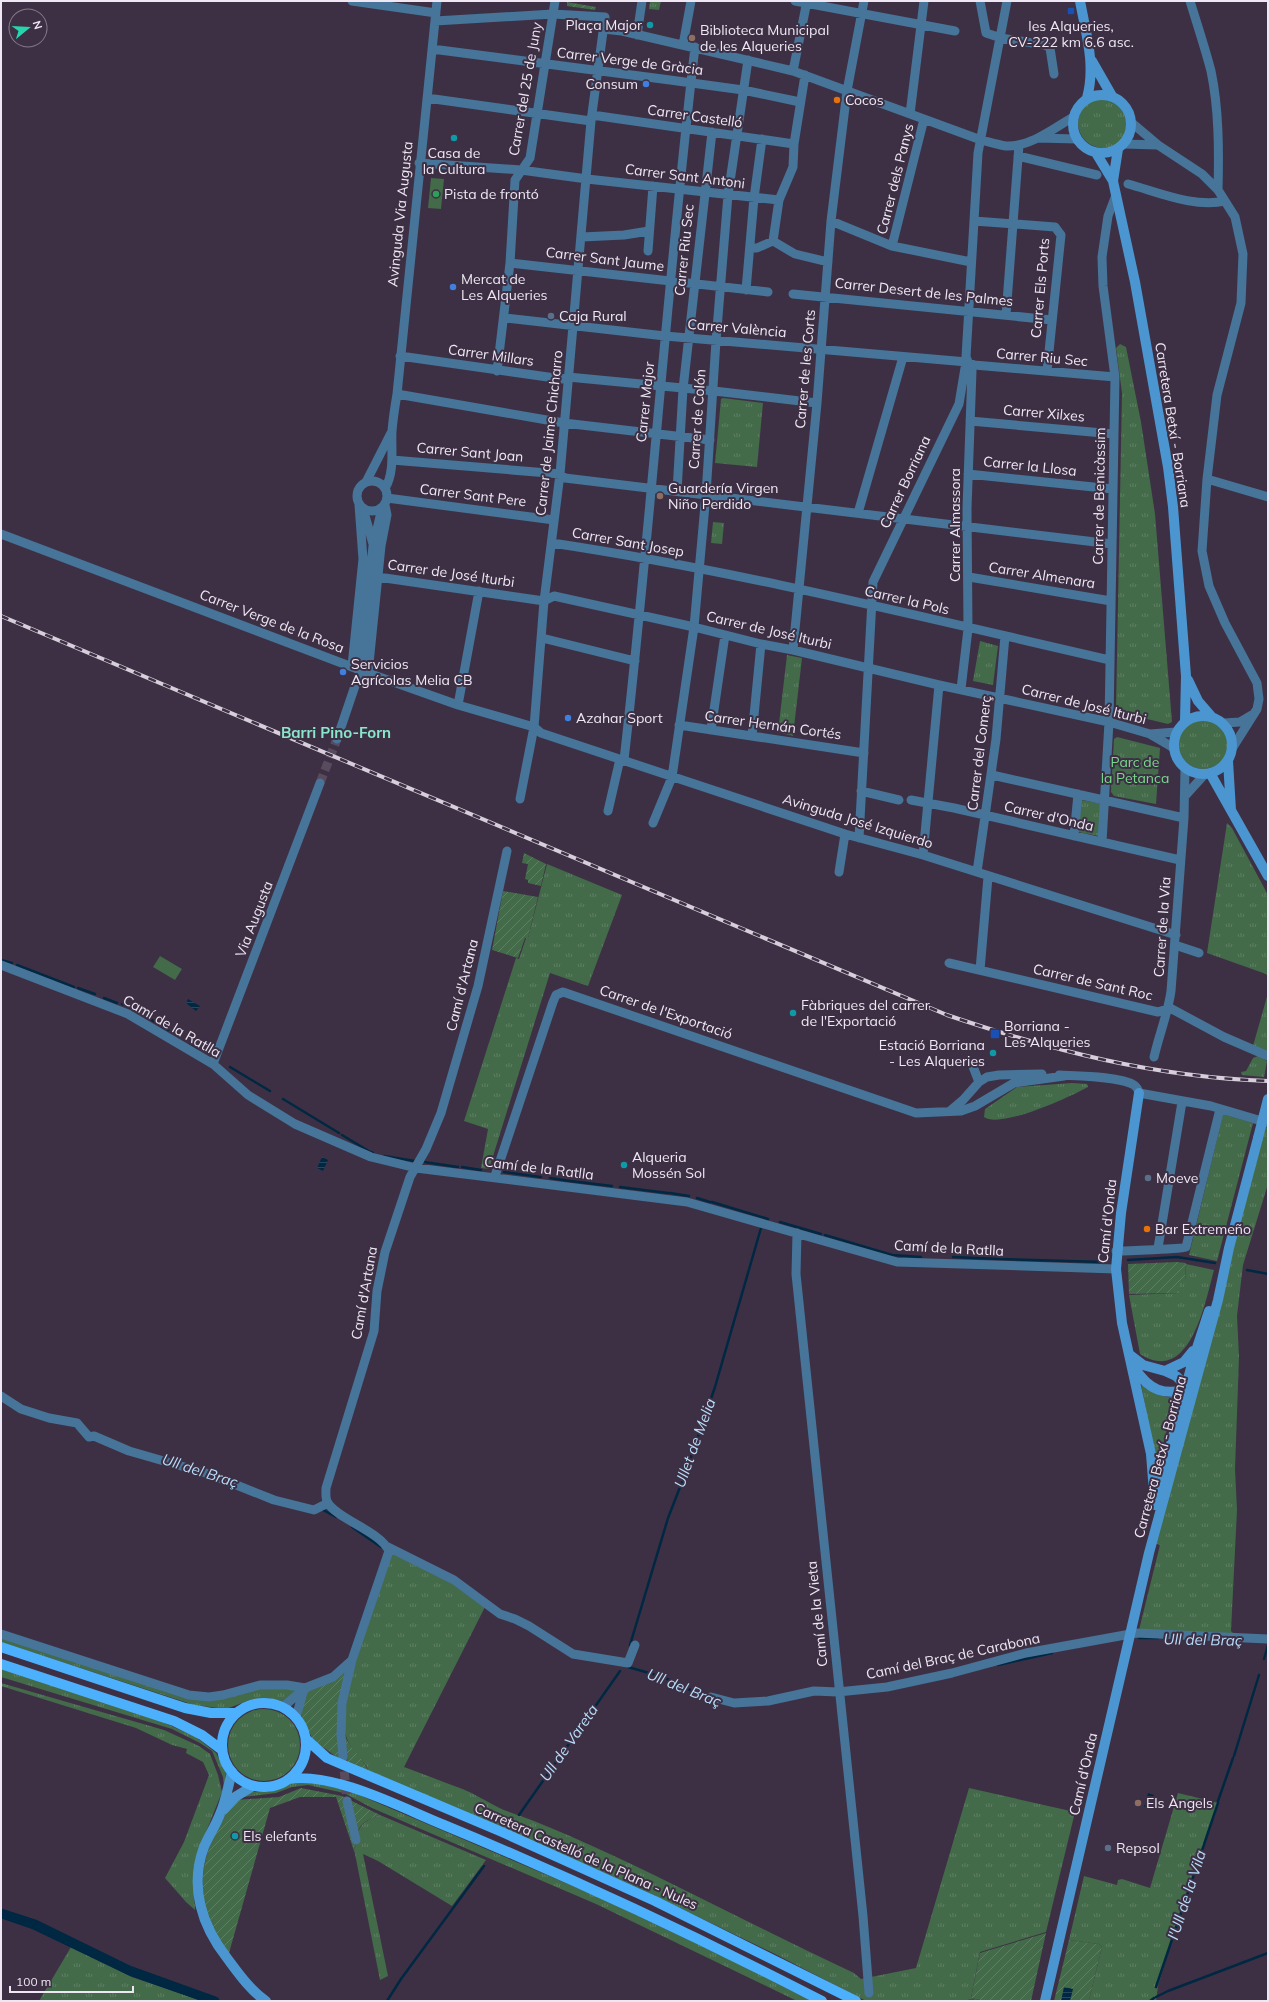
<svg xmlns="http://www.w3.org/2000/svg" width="1269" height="2002" viewBox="0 0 1269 2002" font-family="Mulish,sans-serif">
<defs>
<pattern id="grass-tufts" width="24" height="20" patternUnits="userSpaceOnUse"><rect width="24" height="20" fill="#436a49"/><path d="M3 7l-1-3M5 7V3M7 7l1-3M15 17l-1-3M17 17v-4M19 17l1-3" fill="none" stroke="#5e7f64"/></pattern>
<pattern id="garden-furrows" width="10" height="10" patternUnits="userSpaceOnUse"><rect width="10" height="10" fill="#436a49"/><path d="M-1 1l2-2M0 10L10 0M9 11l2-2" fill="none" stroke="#5e7f64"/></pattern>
<pattern id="water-rules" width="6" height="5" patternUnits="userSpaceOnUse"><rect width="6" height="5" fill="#002843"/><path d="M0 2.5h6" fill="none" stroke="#26475f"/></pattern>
</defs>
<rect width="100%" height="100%" fill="#3d3044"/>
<!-- grass -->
<path fill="url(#grass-tufts)" d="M650,1H661L659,10L649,9Z
M1078 123a25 25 0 1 1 50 0a25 25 0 1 1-50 0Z
M1120,344L1126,347L1141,422L1155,514L1172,722L1168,724L1118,712L1116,708L1122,393L1116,348Z
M723,398L763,403L757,467L715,463L721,399Z
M713,522L724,523L722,544L711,543Z
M980,641L998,646L993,685L973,681Z
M787,655L802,658L793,736L778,732Z
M1178 744a25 25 0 1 1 50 0a25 25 0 1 1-50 0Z
M1117,737L1160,748L1156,804L1114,796L1111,792L1114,739Z
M1081,800L1103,804L1099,836L1078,832Z
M1227,823L1232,828L1268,895V977L1266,974L1207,953Z
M547,864L622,895L588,986L550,973L489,1169L481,1168L488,1129L464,1121L516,958L519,959L526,938H528Z
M1268,993V1053L1253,1046Z
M1258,1056L1267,1061L1264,1077L1242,1075L1241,1072L1246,1071L1253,1058Z
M1072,1083L1087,1084L1088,1087C1070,1097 1001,1129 984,1117L985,1109L1017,1087Z
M1223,1114L1253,1123L1217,1261L1189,1255Z
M1265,1127L1268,1128V1184L1243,1265L1237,1316L1239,1357L1235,1469L1237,1510L1231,1631L1234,1634L1139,1630L1160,1545L1154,1543Z
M1186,1264L1214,1270C1205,1303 1190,1386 1140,1354L1129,1295L1179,1293V1281H1185Z
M1141,1384C1154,1392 1161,1399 1176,1397L1157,1466Z
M391,1551L455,1582L485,1607L404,1767C422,1774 439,1780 457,1787C476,1793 493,1807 512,1813C538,1822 564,1833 590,1845C679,1885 765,1932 854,1973L861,1979L916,1968L969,1788L1075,1812L1046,1932L980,1952L971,1998L984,2001H866L775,1954L643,1890L470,1814L368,1772C368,1763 360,1761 356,1754C349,1745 345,1735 342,1724L354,1660Z
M1,1636L189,1696L250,1689H299L285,1702L268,1698L250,1700L226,1709L194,1705L1,1642Z
M1,1668L158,1720L196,1737L216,1753L226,1773L224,1788L223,1777L212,1751L200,1743L172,1729L1,1677Z
M1,1683L164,1730L199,1746L210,1754L218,1775L222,1792L198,1852L193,1875L195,1910L186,1902L165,1878L184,1842L209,1775L203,1762L186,1753L187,1749L172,1745L136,1728L1,1686Z
M228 1745a36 36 0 1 1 72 0a36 36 0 1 1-72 0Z
M309,1781L352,1792L594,1895L737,1963L812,2001H797L596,1904L372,1808L344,1793L308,1785L292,1787L276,1793L243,1797L252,1792H269L293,1783Z
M1178,1793L1219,1803L1171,1944L1158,1986L1156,2001L1089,2000L1102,1947L1099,1944L1069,1940L1084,1876L1117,1885L1118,1880L1122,1879L1150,1888Z
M380,1815L486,1860L452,1906L378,1861L363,1854L388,1976L380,1980L355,1854C355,1832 358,1822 380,1815Z
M71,1947L132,1977L203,2001H39Z"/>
<!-- garden -->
<path fill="url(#garden-furrows)" d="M567,2L596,7L595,10L567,6Z
M524,853L546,864L541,886L528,883V880L525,879L528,864L522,863Z
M503,891L538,897L528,938H525L518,958L492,950Z
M1177,1262L1186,1263L1185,1281H1179V1293L1129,1294L1128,1264Z
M348,1668C347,1681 342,1723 344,1733C348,1747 368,1763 368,1772L338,1758L313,1740L301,1715L307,1689Z
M301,1788L342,1796L380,1815C358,1822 354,1832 355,1854L336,1797H300L270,1808L229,1953C222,1943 212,1931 208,1919C193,1877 210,1834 235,1800L279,1797Z
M1046,1933L1031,2001H985L971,1998L980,1953Z
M1069,1940L1099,1944L1102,1947L1089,2000L1092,2001H1054Z"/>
<!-- pitch -->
<path fill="#436a49" d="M431,178L444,179L441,209L428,208Z
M160,956L182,969L175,980L153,967Z"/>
<!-- water -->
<path fill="url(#water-rules)" d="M188,999L200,1006L196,1011L186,1003Z
M322,1157L328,1160L323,1171L317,1168Z
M1148,1793L1154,1795L1150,1808L1144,1807Z
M1064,1987L1073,1989L1070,2001H1061Z"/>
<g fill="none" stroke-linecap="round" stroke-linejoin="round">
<!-- stream -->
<path stroke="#002843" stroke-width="2.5" d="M1,960L12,963
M17,965L74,987
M78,988L95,994
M104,998L117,1003
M122,1004L132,1008
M142,1014L168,1030
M190,1043L198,1048
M230,1067L270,1091
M283,1099L339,1133
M342,1135L367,1150
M368,1151L373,1153
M384,1156L415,1161
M425,1162L430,1163
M431,1163L458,1167
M462,1167L481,1170
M504,1172L541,1177
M550,1178L570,1181
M570,1181L612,1186
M620,1187L668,1193
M670,1193L689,1196
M697,1198L710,1202
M712,1202L768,1219
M780,1222L821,1234
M825,1235L892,1255L921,1257
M953,1257L1000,1259
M1001,1259L1103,1262
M1128,1260L1177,1257L1215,1263
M1247,1270L1268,1274
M323,1510L336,1517
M352,1527L381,1547
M1139,1638H1158
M630,1645L668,1518L684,1477L715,1387L761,1228
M1264,1659L1268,1645
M998,1665L1052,1653
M628,1667L663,1677L709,1699
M1234,1756L1259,1675
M1218,1801L1233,1758
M519,1815L620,1671
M1,1917L33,1928L131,1975L205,2001
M1156,1987L1218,1803
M1156,1997L1168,1991L1268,1953
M387,2001L401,1979L484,1866
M969,2001H974
M1150,2001L1154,1998"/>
<!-- canal -->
<path stroke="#002843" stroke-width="9" d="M1,1913L35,1924L129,1970L215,2001"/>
<!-- street-tunnel -->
<path stroke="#584b5e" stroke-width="9" stroke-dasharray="9 4.5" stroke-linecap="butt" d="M320,783L337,739
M343,1758L347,1801"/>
<!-- street -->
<path stroke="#477499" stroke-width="9" d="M352,1L436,13
M795,1L955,31
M980,1L986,33L1001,38L1045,45L1050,48L1054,74
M1190,1C1197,24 1205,48 1211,71C1219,109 1219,151 1218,190
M435,21L553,14L605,17L591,121L560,474L544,601L534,727L520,799
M603,29L622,31L793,71L981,140C989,142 998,145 1006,146C1030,147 1053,129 1073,117
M637,35L642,1
M683,45L691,1
M432,49L670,80L743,90L800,102
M793,71L807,1
M805,75L794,144L793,167L779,200L773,241L795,254L828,262
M427,98L591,121
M910,114L924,1
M592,115L794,144
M1132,123L1158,145L1202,174L1218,190L1235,217L1243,254L1241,303L1217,395L1207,479L1202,551L1209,586L1225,623L1257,683L1259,699L1257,709L1233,747
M1038,138L1077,139
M1124,144L1158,145
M1018,156L1097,175
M419,163L521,170L587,179L779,200
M1128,184C1158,192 1194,208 1225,201
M831,221L892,246L971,262
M974,221L1055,227L1061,235L1047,371
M582,237L624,235L649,231
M892,246L924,119
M750,248H757L773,241
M648,251L653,186
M510,263L768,292
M746,290L754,198L762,139
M793,294L1052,320
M1006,315L1019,145
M505,318L665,336L967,362L974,365L1115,377
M400,356L562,379L568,377L714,391L817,403
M497,371L510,263L515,180L530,158L555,1
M397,394L564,423L710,440
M970,421L1114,434
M392,460L560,474L565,478L1112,544
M968,474L1113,489
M1207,479L1268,497
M357 496a15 15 0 1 1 30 0a15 15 0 1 1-30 0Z
M366,482L391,433
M385,488C395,473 391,448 392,431C393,418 395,406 397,394L437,1
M677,491L683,389L712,132
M387,498L554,520
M364,512L373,544
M858,513L903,357
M1,534L368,673L458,705L534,727L541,733L845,834L923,855L1176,935
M552,543C739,571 926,618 1110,660
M378,577L544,601L554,596L694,627L761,644L793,650L939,685L1109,722L1150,734L1174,748
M969,577L1111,601
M542,638L635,661
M793,650L817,403L831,221L847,91L864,1
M361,661L373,546L382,508
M352,666L363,559L359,505
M368,673L381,546L387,515L385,505
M961,689L968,629L967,508L972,371L966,357L978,153L1007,1
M458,705L479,591
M1224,723L1240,722L1252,715
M679,725L864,753
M711,730L725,635
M1150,734L1176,732
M752,736L761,644
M337,739L358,677
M624,760C651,523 667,284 695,47
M992,775L1184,818
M861,791L899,800
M1185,796L1205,774
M911,800L954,808L1180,860
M608,811L620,759
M653,823L672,777L694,627L706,494L716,341L728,195L748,60
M1074,836L1078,794
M859,838L873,582L959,404L965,368L967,362
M1102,842L1109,722L1115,377L1103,286L1102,257L1108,216L1116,195
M923,855L939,685
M839,872L845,834
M977,872L996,739L1005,636
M1175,945L1199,953
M949,963L1158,1012L1170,1008L1224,1037L1268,1056
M1,965L128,1014L213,1064L248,1095L295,1124L371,1157L416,1168L687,1202L897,1262L1116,1269
M980,970L988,877
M1154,1057C1159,1035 1168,1013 1171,991L1184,818L1185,768
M213,1064L320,783
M972,1064L979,1082
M1059,1075C1076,1076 1120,1076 1134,1085C1137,1087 1138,1089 1139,1093L1211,1106L1268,1123
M950,1111L963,1100L979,1082L987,1077L999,1075L1042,1074
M495,1176L553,1002L556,995L563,992L916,1113L961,1111L975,1106L1014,1083L1064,1076
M797,1233L796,1274L863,1916L869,1993
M1158,1248L1182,1102
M1116,1251C1125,1251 1183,1249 1186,1247L1220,1109
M1,1396L21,1409L49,1418L77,1423L89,1437L94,1436L129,1451L209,1474L274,1500L314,1510L328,1503
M386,1546L454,1580L500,1614L515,1619L529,1626L573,1654L628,1663L635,1645
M1,1634L189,1695L209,1697L223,1695L260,1685H287L305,1688
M711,1697L734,1703L768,1701L814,1691L838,1692L887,1687L952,1673L1026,1653L1136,1633L1268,1639
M283,1707L305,1688L333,1677L352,1660L389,1551C380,1531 337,1519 328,1503C325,1499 326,1493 326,1488L374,1331L377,1291L385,1252L410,1177L426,1149L441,1113L478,986L507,851
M296,1717L304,1689
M343,1757L341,1735L342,1703L352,1660
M347,1801L356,1840"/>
<!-- secondary -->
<path stroke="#4b96d1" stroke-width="10" d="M1080,1C1086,34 1096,65 1087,98
M1092,61L1112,96
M1073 124a29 29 0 1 1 58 0a29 29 0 1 1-58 0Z
M1096,153L1113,181L1135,282L1168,467L1173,507L1186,676L1185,721
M1113,181L1118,149
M1188,680L1198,701L1211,716
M1174 745a29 29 0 1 1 58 0a29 29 0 1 1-58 0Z
M1228,761L1231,810
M1210,773L1268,876
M1139,1093L1121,1213L1116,1269L1122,1323L1151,1454L1155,1505
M1130,1355L1143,1365L1165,1371L1184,1362L1193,1351
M1134,1367C1149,1391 1164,1396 1190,1389
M1165,1371L1176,1376L1190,1389
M1158,1494L1193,1360L1209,1311
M232,1772C228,1786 226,1801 220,1814C216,1825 209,1835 204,1847C189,1887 202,1926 227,1958C239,1974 250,1990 266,2001
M223,1810L235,1797L253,1786
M1045,2001L1149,1553L1218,1300L1229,1248L1258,1138"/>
<!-- primary -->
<path stroke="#4cb0fc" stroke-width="10" d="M1,1647L185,1708L211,1713H236
M1,1664L174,1721L202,1735L222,1750
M222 1745a42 42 0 1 1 84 0a42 42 0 1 1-84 0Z
M306,1739L327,1758L502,1832L655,1901L856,2001
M289,1779C334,1772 402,1808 444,1825C572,1878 698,1937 822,2001"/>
<defs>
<path id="rail" d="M1,616L947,1015C1054,1051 1154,1077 1268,1081"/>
</defs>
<!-- rail casing -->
<use href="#rail" stroke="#d7cedc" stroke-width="4"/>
<!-- rail -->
<use href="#rail" stroke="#3d3044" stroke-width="2.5" stroke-dasharray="8" stroke-linecap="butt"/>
<!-- secondary-bridge -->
<path stroke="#4b96d1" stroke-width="10" d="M1258,1138L1268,1099"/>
</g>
<!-- markers -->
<g fill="#1a4fb4" stroke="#3d3044" stroke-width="1.5">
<rect x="1067" y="7" width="8" height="8" rx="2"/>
<rect x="990" y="1029" width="10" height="10" rx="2"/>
</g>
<g fill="#0f9aa8" stroke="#3d3044" stroke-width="1.5">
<circle cx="650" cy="25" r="4"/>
<circle cx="454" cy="138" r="4"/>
<circle cx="793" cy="1013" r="4"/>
<circle cx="993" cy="1053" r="4"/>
<circle cx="624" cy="1165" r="4"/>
<circle cx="235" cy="1836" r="4"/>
</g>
<g fill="#8d6e63" stroke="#3d3044" stroke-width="1.5">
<circle cx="692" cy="38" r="4"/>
<circle cx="660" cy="496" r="4"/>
<circle cx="1138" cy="1803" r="4"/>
</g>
<g fill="#3f7fe0" stroke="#3d3044" stroke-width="1.5">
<circle cx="646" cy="84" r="4"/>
<circle cx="453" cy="287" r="4"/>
<circle cx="343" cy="672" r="4"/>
<circle cx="568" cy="718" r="4"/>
</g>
<g fill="#e8710a" stroke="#3d3044" stroke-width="1.5">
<circle cx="837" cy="100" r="4"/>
<circle cx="1147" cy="1229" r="4"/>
</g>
<circle fill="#2e9e5b" stroke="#3d3044" stroke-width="1.5" cx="436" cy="194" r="4"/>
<g fill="#5c6f8a" stroke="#3d3044" stroke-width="1.5">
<circle cx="551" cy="316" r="4"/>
<circle cx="1148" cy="1178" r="4"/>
<circle cx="1108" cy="1848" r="4"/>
</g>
<g text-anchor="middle" stroke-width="4" stroke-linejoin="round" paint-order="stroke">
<!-- poi labels -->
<g font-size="14" fill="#efe7f4" stroke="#3d3044" text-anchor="start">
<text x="642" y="30" text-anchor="end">Plaça Major</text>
<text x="1071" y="31" text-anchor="middle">les Alqueries,<tspan x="1071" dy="16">CV-222 km 6.6 asc.</tspan></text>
<text x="700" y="35">Biblioteca Municipal<tspan x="700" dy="16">de les Alqueries</tspan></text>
<text x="638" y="89" text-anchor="end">Consum</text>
<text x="845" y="105">Cocos</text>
<text x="454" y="158" text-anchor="middle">Casa de<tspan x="454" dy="16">la Cultura</tspan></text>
<text x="444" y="199">Pista de frontó</text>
<text x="461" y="284">Mercat de<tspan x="461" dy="16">Les Alqueries</tspan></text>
<text x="559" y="321">Caja Rural</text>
<text x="668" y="493">Guardería Virgen<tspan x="668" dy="16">Niño Perdido</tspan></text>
<text x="351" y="669">Servicios<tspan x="351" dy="16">Agrícolas Melia CB</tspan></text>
<text x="576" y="723">Azahar Sport</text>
<text x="801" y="1010">Fàbriques del carrer<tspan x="801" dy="16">de l'Exportació</tspan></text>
<text x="1004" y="1031">Borriana -<tspan x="1004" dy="16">Les Alqueries</tspan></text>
<text x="985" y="1050" text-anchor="end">Estació Borriana<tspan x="985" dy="16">- Les Alqueries</tspan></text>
<text x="632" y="1162">Alqueria<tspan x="632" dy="16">Mossén Sol</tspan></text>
<text x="1156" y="1183">Moeve</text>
<text x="1155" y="1234">Bar Extremeño</text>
<text x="1146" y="1808">Els Àngels</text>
<text x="243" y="1841">Els elefants</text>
<text x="1116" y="1853">Repsol</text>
</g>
<!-- street labels -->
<g font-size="14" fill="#efe7f4" stroke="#3d3044">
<text transform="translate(630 61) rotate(7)" y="5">Carrer Verge de Gràcia</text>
<text transform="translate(525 89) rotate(-80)" y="5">Carrer del 25 de Juny</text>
<text transform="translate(695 116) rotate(8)" y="5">Carrer Castelló</text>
<text transform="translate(685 176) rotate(7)" y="5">Carrer Sant Antoni</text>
<text transform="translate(895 179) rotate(-76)" y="5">Carrer dels Panys</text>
<text transform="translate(400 214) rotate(-84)" y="5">Avinguda Via Augusta</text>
<text transform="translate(684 250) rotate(-84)" y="5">Carrer Riu Sec</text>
<text transform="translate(605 259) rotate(7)" y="5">Carrer Sant Jaume</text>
<text transform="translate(1040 288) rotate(-85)" y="5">Carrer Els Ports</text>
<text transform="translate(924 292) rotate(6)" y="5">Carrer Desert de les Palmes</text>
<text transform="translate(737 328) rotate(5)" y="5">Carrer València</text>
<text transform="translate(491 355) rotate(8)" y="5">Carrer Millars</text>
<text transform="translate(1042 357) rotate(5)" y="5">Carrer Riu Sec</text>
<text transform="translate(805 369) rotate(-85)" y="5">Carrer de les Corts</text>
<text transform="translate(645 402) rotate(-84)" y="5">Carrer Major</text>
<text transform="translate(1044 413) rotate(5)" y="5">Carrer Xilxes</text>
<text transform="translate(697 419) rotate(-86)" y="5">Carrer de Colón</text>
<text transform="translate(1173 425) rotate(81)" y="5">Carretera Betxí - Borriana</text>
<text transform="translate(549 433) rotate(-84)" y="5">Carrer de Jaime Chicharro</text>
<text transform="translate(470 452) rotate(5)" y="5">Carrer Sant Joan</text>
<text transform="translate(1030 466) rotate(6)" y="5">Carrer la Llosa</text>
<text transform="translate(905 482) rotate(-65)" y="5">Carrer Borriana</text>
<text transform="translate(473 495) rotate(7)" y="5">Carrer Sant Pere</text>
<text transform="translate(1099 496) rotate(-89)" y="5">Carrer de Benicàssim</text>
<text transform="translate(955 525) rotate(-90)" y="5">Carrer Almassora</text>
<text transform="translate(628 542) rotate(10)" y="5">Carrer Sant Josep</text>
<text transform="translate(451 573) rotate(8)" y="5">Carrer de José Iturbi</text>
<text transform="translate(1042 575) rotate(9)" y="5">Carrer Almenara</text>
<text transform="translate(907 600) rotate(13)" y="5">Carrer la Pols</text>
<text transform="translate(272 621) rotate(21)" y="5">Carrer Verge de la Rosa</text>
<text transform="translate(769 630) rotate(13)" y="5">Carrer de José Iturbi</text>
<text transform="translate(1084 704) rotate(14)" y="5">Carrer de José Iturbi</text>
<text transform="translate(773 725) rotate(8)" y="5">Carrer Hernán Cortés</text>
<text transform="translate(979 753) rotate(-83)" y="5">Carrer del Comerç</text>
<text transform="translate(1049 816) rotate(13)" y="5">Carrer d'Onda</text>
<text transform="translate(858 821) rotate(17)" y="5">Avinguda José Izquierdo</text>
<text transform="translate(254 919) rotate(-69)" y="5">Via Augusta</text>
<text transform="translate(1162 927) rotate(-86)" y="5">Carrer de la Via</text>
<text transform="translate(1093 982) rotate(13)" y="5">Carrer de Sant Roc</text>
<text transform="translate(462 985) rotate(-76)" y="5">Camí d'Artana</text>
<text transform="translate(666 1012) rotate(19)" y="5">Carrer de l'Exportació</text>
<text transform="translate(172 1026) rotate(30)" y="5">Camí de la Ratlla</text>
<text transform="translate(539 1168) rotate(7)" y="5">Camí de la Ratlla</text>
<text transform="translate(1107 1221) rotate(-84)" y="5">Camí d'Onda</text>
<text transform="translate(949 1248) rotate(3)" y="5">Camí de la Ratlla</text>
<text transform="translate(364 1293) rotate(-80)" y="5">Camí d'Artana</text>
<text transform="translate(1160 1457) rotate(-75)" y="5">Carretera Betxí - Borriana</text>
<text transform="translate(817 1614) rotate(-96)" y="5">Camí de la Vieta</text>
<text transform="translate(953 1656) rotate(-12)" y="5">Camí del Braç de Carabona</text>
<text transform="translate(1083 1774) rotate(-77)" y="5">Camí d'Onda</text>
<text transform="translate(586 1856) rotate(24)" y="5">Carretera Castelló de la Plana - Nules</text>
</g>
<!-- park labels -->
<g font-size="14" fill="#7ad98d" stroke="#3d3044">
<text x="1135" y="767">Parc de<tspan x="1135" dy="16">la Petanca</tspan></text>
</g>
<!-- neighbourhood labels -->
<g font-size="15" font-weight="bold" fill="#89e8cb" stroke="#3d3044">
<text x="336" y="738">Barri Pino-Forn</text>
</g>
<!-- water labels -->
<g font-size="15" font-style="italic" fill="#b8dcfa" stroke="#3d3044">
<text transform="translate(695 1443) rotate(-70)" y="5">Ullet de Melia</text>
<text transform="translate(200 1471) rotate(18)" y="5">Ull del Braç</text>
<text transform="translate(1203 1640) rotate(1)" y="5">Ull del Braç</text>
<text transform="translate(684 1688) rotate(22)" y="5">Ull del Braç</text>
<text transform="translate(569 1743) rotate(-55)" y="5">Ull de Vareta</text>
<text transform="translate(1187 1895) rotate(-72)" y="5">l'Ull de la Vila</text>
</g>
</g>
<!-- border -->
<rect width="1269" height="2002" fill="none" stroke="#efe7f4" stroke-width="4"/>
<!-- north arrow -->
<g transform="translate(28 28) rotate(72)"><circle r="19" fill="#3d3044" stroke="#84798a"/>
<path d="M0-3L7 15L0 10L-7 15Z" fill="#26d5ae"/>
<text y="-6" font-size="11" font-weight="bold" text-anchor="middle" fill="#efe7f4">N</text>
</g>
<!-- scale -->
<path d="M10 1986v6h123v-6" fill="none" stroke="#efe7f4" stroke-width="2"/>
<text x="16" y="1986" font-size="12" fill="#efe7f4" stroke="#3d3044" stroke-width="3" paint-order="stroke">100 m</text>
</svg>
